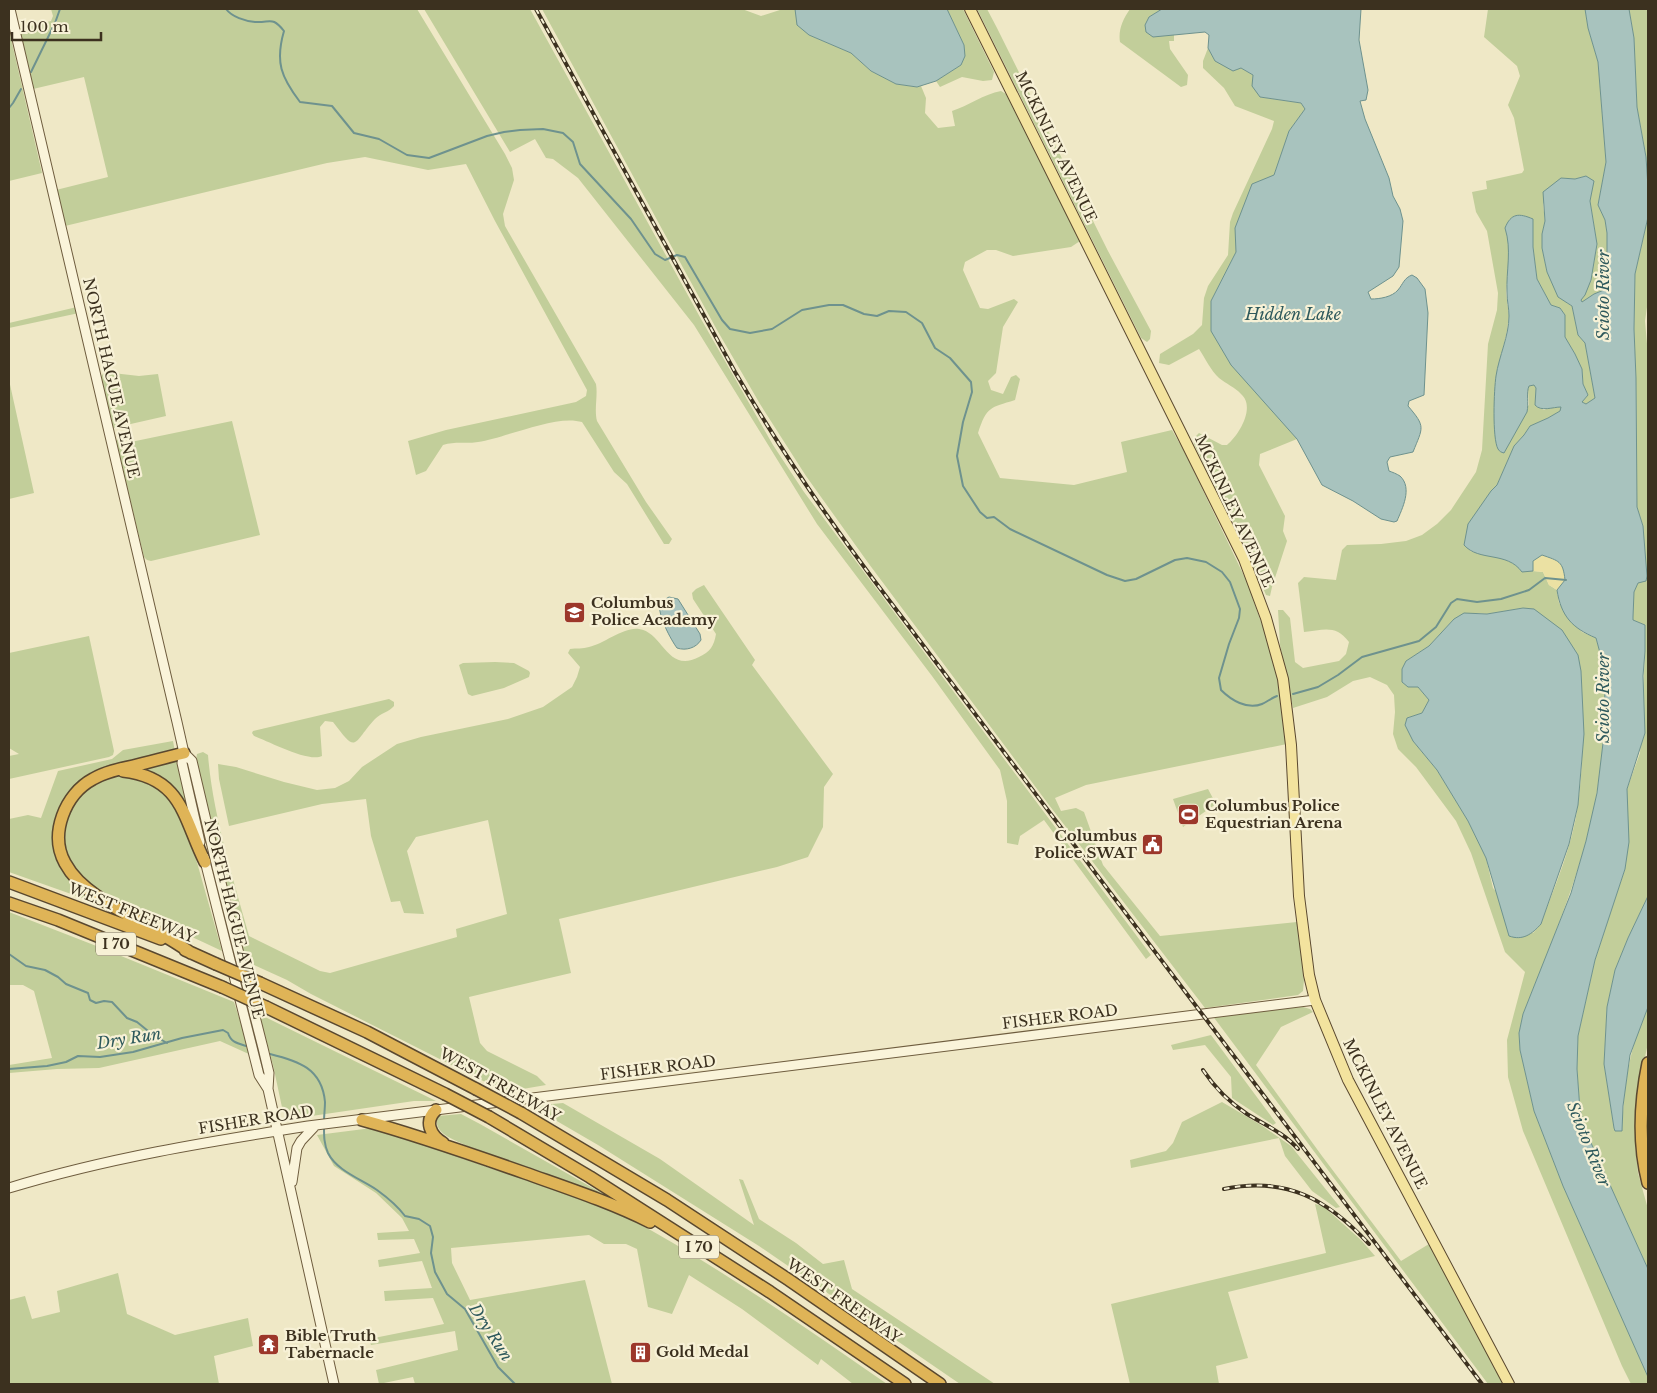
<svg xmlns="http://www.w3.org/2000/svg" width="1657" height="1393" viewBox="0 0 1657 1393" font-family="'Libre Baskerville',serif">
<rect width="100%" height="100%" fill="#efe8c6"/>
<!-- green -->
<path fill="#c2ce9a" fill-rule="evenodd" d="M51,9H417L505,154L512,168L514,180L503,214L505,226L596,384C598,396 594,409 597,421L646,502L672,539L669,544H664L627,484L614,472L582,422C556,414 506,438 478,442C466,444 455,441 443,445L426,471L416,475L408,441L446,430L576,402L586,396L587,390L495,221L466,164L428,170L365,157L327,163L65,226L56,190L108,177L84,77L33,89L19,29L51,21L53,16Z
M424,9H530L701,319L773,445L804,492L1151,955L1146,959L1044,820L1020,836L1018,845L1007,843V801L1000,770L932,676L817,524L694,325L578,178L553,159L546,158L535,139L510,152Z
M542,9H742L761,16L783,9H795L809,35L851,53L871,71L896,84L917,87L921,86L926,98L925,113L938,128L955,126L952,111C968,106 984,94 1001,91L1006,94L1080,241L1071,247L1013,256L996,250H987L965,262L963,270L980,308L988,309L1014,299L1018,302L1003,327L996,373L988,381L991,390L1003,394L1011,377L1016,375L1020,379L1015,400C990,408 987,406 978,433L1000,478L1074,485L1127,472L1121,442L1172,430L1184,451L1247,582L1267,639L1278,680L1287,744L1086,785L1055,798L1061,811L1076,808L1084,812L1103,865L1160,936L1297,922L1304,980L1303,991L1298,995L1205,1008L1049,805L869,564L806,476L760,404L717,330Z
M947,9H963L994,72L992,80L983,81L962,77L940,87L936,81L961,65L964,45Z
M977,9H987L997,28L1108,251L1151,331L1150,339L1147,342L1141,338Z
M1130,9H1162L1149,17L1153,37L1174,34V41H1169L1170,49L1188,75L1187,85L1181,87L1120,42C1118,30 1123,19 1130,9Z
M1488,9H1585L1588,28L1598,62L1606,162L1598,205L1605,220L1607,233V284L1604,290L1594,294L1582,303L1581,300L1591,280L1597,244L1586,176L1575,179L1561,178L1543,204L1545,221L1542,234V248L1547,272L1567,303L1572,306L1578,335L1585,343L1595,398L1586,404L1582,402L1588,395L1583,384L1582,369L1575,354L1565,337V315L1560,308L1551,305L1537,279L1533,247V219L1505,228L1509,240V260L1506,293L1509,316L1507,331L1496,377L1495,435L1529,405L1528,389L1529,386L1534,384L1536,388L1535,405L1544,410L1550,407H1562L1560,411L1548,418L1530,426L1524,435L1514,446L1497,485L1491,491L1470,551L1505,559L1533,571L1543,572L1549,585L1557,590L1559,603L1582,632L1596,638C1598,646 1601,655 1603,663C1607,684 1604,707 1604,727C1600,831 1561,919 1523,1014L1519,1033L1520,1050L1534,1111L1563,1186L1648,1377V1384H1631L1622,1366L1523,1131L1508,1077L1507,1040L1525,972L1505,952L1471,853L1456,821L1416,767L1398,749L1393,734L1395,712L1394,695L1387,685L1370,677L1353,681L1327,697L1293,708L1280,645L1278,610H1283L1290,618L1295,662L1303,668L1339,661L1346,654L1349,642C1336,624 1323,630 1304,632L1298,583L1304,577L1336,580L1342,550L1347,545L1381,544L1406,541L1422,535L1437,524L1451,510L1476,472L1482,450L1488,344L1497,310L1498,293L1487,231L1476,212L1472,192L1487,189L1486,181L1522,173L1524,170L1514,118L1508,105L1520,76L1517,66L1484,37ZM1523,608L1581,671C1583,716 1584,760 1578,804C1573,845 1555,885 1541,924L1533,933L1493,888L1486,858L1468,821L1437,770L1413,741L1407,718L1422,713L1429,700L1418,687L1406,661L1429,646L1454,619L1478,613L1487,614Z
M1629,9H1648V187L1646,157L1637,107L1634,38Z
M9,30L42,173L9,181Z
M1208,48L1215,61L1241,68L1253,75L1260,97L1301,103L1305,109L1289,131L1274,175L1236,228V252L1211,301L1274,411L1297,439L1260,454L1259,465L1285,516L1283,531L1287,541L1272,587L1270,596L1266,595L1243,542L1194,444V438L1199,433L1222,445H1227C1239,435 1256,407 1241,394C1235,387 1226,384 1219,378C1211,371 1205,358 1199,349L1169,365L1159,363L1160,354L1193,334L1202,325L1204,298L1208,286L1228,255L1230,222L1233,213L1272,129L1274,121L1235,106L1224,88L1203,68V61Z
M1648,217V300L1645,321L1648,355V896L1628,938L1615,970L1607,1007L1604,1064L1614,1128L1615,1131L1622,1130C1624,1087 1629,1046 1648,1007V1043L1638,1090L1635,1124V1145L1638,1173L1648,1209V1269L1587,1134L1580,1110L1577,1069L1578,1036L1595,960L1625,869L1627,789L1640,753L1645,651V625L1633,620V617L1634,592L1638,583L1643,526L1637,507L1636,378L1634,329L1635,274Z
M77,307L79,313L9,328V323Z
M104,372L139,376L158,374L166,416L113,428L101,377Z
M9,380L34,493L9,499Z
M232,421L260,535L151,561L147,560L144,557L116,441L119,438L126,443Z
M704,585L755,660L752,665L833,774L824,787L823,827L808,857L777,867L559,919L571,973L469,997L480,1043L487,1051L537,1076L546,1085L505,1092L311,994L287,980L245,961L196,760L197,754L203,752L208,755C213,817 233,877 249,936L320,971L330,973L457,937L456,929L507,914L488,820L416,837L407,851L424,914L404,913L400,901L391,902L371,836L366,799L322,804L229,826L219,779L218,764L236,767L284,782L317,790L335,788L349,781L362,767L397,744L421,737L508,719L543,707L572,687L577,677L580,667L568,653L570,649C576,648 583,649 589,647C604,644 623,627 639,629C663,632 667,674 699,657C710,652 714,646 716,634L693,599L692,593L696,589Z
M89,636L114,751L113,755L109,757L9,779V756L19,754L9,748V653Z
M495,662L514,663L529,671L530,673L529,677L504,688L472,696L468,694L459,665L463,663Z
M389,699L394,702V706C389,712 381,713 375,719C352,744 358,755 333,722L325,721L320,727L322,756C309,763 268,741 254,736L252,733L253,731Z
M173,741L175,752L70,793L59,854L105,906L9,872V819L28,815L41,818L58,771L112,759L123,750Z
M177,757L189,810L138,769Z
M123,775L134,776L164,790L187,827L222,951C195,938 168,926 141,914C127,907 110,901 97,891C86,882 72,870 67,857C62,841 64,827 69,812C76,790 102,777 123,775Z
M1208,789L1216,804L1183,827L1173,799Z
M9,912L99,947L234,1002L251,1055L220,1041L99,1068L57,1069L9,1073V1065L52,1058L34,991L23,985H9Z
M1303,1007L1310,1009L1313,1012L1281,1027L1256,1065L1322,1156L1401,1261L1429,1244L1505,1384H1488L1212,1015Z
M259,1014L261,1015L436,1101H414L298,1118L283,1112L273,1065Z
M1211,1035L1276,1123L1273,1125L1232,1098L1231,1077L1205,1045L1173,1050L1171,1045Z
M1222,1102L1261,1125L1291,1146L1340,1207L1336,1208L1312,1191L1285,1156L1279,1138L1131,1168L1130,1160L1166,1151L1173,1143L1182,1122Z
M563,1103L660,1159L754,1225L739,1179L743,1180L759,1219L796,1243L823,1264L844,1260L852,1289L995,1384H960L759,1246L598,1145L531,1106Z
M461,1114L480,1124L614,1200L467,1146C455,1140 431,1133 438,1116Z
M372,1128C412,1138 451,1155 490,1168C535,1183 587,1196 629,1218C719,1267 803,1326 887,1384H853L821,1359L818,1365L742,1309L689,1275L672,1314L648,1307L637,1249L626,1244H604L589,1235L451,1248L452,1263L470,1300L585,1280L612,1384H415L413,1377L379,1384L376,1370L458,1350L455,1331L371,1345L369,1339L444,1324L433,1298L385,1301L384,1291L432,1288L422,1261L379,1267L378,1260L420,1253L414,1239L378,1240L377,1233L409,1231L402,1218L376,1193L334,1166L317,1135Z
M1315,1204L1323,1206L1361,1240L1375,1256L1228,1292L1248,1358L1216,1366L1219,1384H1130L1111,1304L1326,1253Z
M118,1273L127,1314L175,1335L248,1318L253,1346L214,1356L219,1384H10L9,1300L25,1296L32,1319L60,1312L57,1291Z"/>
<!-- sand -->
<path fill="#ebe1a3" d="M1542,555C1559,561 1563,561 1565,580L1557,590L1549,585L1543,572L1533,571V561Z"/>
<!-- water -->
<path fill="#a8c3be" stroke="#6e928e" d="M795,9H947L964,45L965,56L961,65L936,81L917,87L896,84L871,71L851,53L809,35L797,25Z
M1162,9H1361L1359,40L1368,90L1366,100L1360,101L1365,119L1389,178L1393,196L1400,209L1403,221L1399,267L1393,276L1368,292L1371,299C1380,299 1392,297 1398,290C1403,284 1404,278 1412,275L1417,278L1425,289L1428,313L1424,395L1409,401L1408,406C1426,427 1423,427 1413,452L1390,457L1387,462L1389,471C1392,472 1397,474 1400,476C1413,488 1402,509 1397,521L1394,522L1381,519L1353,501L1322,485L1297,439L1231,365L1211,331V301L1236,252L1235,228L1252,184L1274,175L1289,131L1305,109L1301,103L1260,97L1252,86L1253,75L1241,68L1233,71L1215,61L1208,48L1209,35L1205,32L1153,37L1146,32L1145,25L1149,17Z
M1585,9H1629L1634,38L1637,107L1646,157L1648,187V217L1635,274L1634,329L1636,378L1637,507L1643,526L1647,576L1646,581L1638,583L1634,592L1633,617V620L1645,625V651L1643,676L1645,733L1627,789L1629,842L1625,869L1595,960L1578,1036L1577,1069L1580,1110L1587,1134L1648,1269V1377L1563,1186L1534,1111L1520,1050L1519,1033L1523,1014L1571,893L1586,841L1597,793L1603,743L1605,700L1603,664L1596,638C1572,628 1561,616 1557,590L1565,580C1563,561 1559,561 1542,555L1533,561V571L1522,572C1507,551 1479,562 1464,545L1468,524L1491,491L1497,485L1514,446L1524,435L1530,426L1548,418L1560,411L1561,407C1553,407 1541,412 1535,405L1536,388L1534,385L1529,386C1526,393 1529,403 1527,412L1504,453C1501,452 1500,452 1498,449C1492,438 1494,389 1496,376C1499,356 1509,336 1509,316C1509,308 1507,301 1507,293C1506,270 1512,250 1505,228C1511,213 1519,213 1533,219V247L1537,279L1551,305L1560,308L1565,315V337L1575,354L1582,369L1583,384L1588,395L1582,402L1586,404L1595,398L1585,343L1578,335L1572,306L1558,297L1547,272L1542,248V234L1545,221L1543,192L1561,178L1575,179L1586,176L1594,181L1590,201L1597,244L1591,280L1585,295L1581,300L1582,302L1594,294L1604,290L1607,284V233L1605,220L1598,205L1606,162L1598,62L1588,28Z
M669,597L678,599L700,634L701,640C696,648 686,651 677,648C671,640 657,614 660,604C662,600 666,599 669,597Z
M1523,608L1534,609L1562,630L1578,655L1581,671L1584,734L1578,805L1569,844L1541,924C1532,934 1523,941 1509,936L1486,858L1468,821L1437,770L1413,741L1405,725L1407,718L1422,713L1429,700L1418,687H1408L1402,682V669L1406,661L1429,646L1454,619L1464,613L1487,614Z
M1648,896V1007L1630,1055L1623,1106L1622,1131H1615L1614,1128L1604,1064L1607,1007L1615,970L1628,938Z"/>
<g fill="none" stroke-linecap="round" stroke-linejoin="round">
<!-- stream -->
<path stroke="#6e928e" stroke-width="2" d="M226,9C232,17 245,21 255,22C271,23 272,16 284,31C275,62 281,77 300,102L332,106L354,133L379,139L407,155L429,158L487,136L504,132L520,130L543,129L563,133L573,142L580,164L631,219L655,254L665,260L677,255L685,257L722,320L730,329L750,333L772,329L802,310L829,305H843L864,314L877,316L889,311L906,312L922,323L935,348L950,358L971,382L972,392L963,422L957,456L963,486L980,512L987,518L994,517L1010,529L1107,575L1125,581L1136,579L1175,560L1187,558L1206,562L1222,572L1230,582L1240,609L1239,618L1229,644L1219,678L1221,690C1231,700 1247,710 1262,704C1267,702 1271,698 1277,696
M31,72L55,23L60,9
M9,108L13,103L21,89
M1293,694L1318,687L1338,675L1362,657L1419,641L1436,627L1451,603L1457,599L1477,602L1501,599L1529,590L1545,578L1566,580
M9,954L26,966L45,970L58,977L66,984L88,993L90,1000L96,1003L104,1001L112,1002L127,1018L137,1022L153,1035L167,1043
M270,1054C298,1061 322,1068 325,1102C325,1108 324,1115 324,1122
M9,1069L47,1066L66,1062L78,1056L100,1057L133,1052L182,1038L223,1030L228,1033C231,1042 236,1043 246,1046
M324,1127C324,1136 324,1144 328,1153C337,1171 361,1179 377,1190C388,1198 397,1205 405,1216L419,1219L430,1226L433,1237L431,1253L435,1272L447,1294L465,1309L498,1367L515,1384"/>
<defs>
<path id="secondary" d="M10,9L177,722L184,753L182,763L200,842
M184,753L192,761L217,867L263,1048L269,1073L268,1089L334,1384
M204,857L259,1075L268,1089
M292,1182L297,1148L301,1141L316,1125
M9,1188C107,1158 207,1142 308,1126L1315,1000"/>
<path id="primary" d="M970,9L1244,559L1266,618L1283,679L1291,745L1299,896L1309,975L1315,1000L1348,1080L1509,1384"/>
<path id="highway" d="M184,753C167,757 150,762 133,766C119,769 105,772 93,779C65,794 49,834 65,863C72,876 85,888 97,896C127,917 161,931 191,953
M123,771C183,778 183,818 205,862
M9,882L161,939
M9,903L58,920L222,987
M185,950L216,964
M260,983L367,1032L476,1089
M266,1007L445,1094
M1648,1063C1640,1102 1638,1144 1648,1183
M436,1110C424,1121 430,1135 443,1143
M521,1113L667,1200L789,1280L940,1384
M489,1117L590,1177L770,1292L905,1384
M362,1120C417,1135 471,1154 525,1173C567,1188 610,1202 650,1222"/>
</defs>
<!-- secondary casing -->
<use href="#secondary" stroke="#6e5c3e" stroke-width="11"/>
<!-- primary casing -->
<use href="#primary" stroke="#5a482f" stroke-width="12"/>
<!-- highway casing -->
<use href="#highway" stroke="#5a482f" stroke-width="14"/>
<!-- secondary -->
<use href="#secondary" stroke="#faf4da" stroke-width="9"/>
<!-- primary -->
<use href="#primary" stroke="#f3e39e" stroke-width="10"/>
<!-- highway -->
<use href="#highway" stroke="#dfb457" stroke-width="11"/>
<defs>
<path id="rail" d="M536,9L735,372C777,444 823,512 873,579L1482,1384
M1203,1070C1215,1088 1229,1102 1247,1114C1265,1125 1284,1133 1298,1149
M1224,1189C1286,1176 1327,1199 1369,1244"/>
</defs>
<!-- rail casing -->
<use href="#rail" stroke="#3c311f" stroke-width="4"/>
<!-- rail -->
<use href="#rail" stroke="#f7f1d6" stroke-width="2" stroke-dasharray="5.5" stroke-linecap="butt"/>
<defs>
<path id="highway-bridge" d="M216,964L260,983
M222,987L266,1007
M476,1089L521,1113
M445,1094L489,1117"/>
</defs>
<!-- highway-bridge casing -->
<use href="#highway-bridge" stroke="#5a482f" stroke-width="14" stroke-linecap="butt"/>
<!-- highway-bridge -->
<use href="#highway-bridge" stroke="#dfb457" stroke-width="11"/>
</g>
<!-- icons -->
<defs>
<symbol id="school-square" viewBox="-11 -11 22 22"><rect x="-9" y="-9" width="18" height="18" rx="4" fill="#9c372a" stroke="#f7f1d6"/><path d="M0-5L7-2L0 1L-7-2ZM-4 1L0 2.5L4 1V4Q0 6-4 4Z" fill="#fff"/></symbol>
<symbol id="stadium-square" viewBox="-11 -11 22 22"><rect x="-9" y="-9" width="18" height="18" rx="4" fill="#9c372a" stroke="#f7f1d6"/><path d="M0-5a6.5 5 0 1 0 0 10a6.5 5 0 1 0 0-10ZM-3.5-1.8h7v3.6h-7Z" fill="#fff"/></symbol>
<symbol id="civic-square" viewBox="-11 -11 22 22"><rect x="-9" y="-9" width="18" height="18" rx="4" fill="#9c372a" stroke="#f7f1d6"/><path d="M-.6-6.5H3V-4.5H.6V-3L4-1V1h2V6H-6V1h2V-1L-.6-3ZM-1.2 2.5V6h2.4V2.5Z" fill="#fff"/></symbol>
<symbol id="temple-square" viewBox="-11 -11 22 22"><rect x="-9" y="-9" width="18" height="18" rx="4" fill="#9c372a" stroke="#f7f1d6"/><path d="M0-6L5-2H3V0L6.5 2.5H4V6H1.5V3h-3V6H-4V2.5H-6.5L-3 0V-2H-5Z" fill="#fff"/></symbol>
<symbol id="building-square" viewBox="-11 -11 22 22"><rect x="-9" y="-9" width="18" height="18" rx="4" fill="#9c372a" stroke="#f7f1d6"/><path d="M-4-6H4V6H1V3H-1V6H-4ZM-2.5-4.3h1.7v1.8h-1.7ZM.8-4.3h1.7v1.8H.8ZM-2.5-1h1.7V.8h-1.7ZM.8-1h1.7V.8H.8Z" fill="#fff"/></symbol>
</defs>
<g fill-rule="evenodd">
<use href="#school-square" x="562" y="600" width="25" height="25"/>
<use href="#stadium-square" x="1176" y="802" width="25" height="25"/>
<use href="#civic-square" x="1140" y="832" width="25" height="25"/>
<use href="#temple-square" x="256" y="1332" width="25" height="25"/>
<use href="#building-square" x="628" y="1340" width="25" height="25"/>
</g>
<g text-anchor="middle" stroke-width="4.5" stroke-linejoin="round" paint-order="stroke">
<!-- shield labels -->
<g fill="#f7f1d6" stroke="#746b56" stroke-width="1">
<rect x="96" y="932.5" width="40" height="23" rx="4"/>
<rect x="679" y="1235.5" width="40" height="23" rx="4"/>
</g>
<g font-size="14" font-weight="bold" fill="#3c311f">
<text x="116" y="949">I 70</text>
<text x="699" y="1252">I 70</text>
</g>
<!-- street labels -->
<g font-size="15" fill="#3c311f" stroke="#f7f1d6">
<text transform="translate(1056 147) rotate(64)" y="5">MCKINLEY AVENUE</text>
<text transform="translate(111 378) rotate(77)" y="5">NORTH HAGUE AVENUE</text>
<text transform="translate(1234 511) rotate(65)" y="5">MCKINLEY AVENUE</text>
<text transform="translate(132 913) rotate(22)" y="5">WEST FREEWAY</text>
<text transform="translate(234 919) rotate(76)" y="5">NORTH HAGUE AVENUE</text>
<text transform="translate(1060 1017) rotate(-7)" y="5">FISHER ROAD</text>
<text transform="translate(658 1068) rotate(-7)" y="5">FISHER ROAD</text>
<text transform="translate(500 1085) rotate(29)" y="5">WEST FREEWAY</text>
<text transform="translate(1385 1114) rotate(63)" y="5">MCKINLEY AVENUE</text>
<text transform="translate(256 1120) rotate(-9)" y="5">FISHER ROAD</text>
<text transform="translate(844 1301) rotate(35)" y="5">WEST FREEWAY</text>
</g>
<!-- poi labels -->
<g font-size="15" font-weight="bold" fill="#3c311f" stroke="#f7f1d6" text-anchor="start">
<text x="591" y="608">Columbus<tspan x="591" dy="17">Police Academy</tspan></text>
<text x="1205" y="811">Columbus Police<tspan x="1205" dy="17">Equestrian Arena</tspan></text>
<text x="1137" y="841" text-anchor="end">Columbus<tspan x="1137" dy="17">Police SWAT</tspan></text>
<text x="285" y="1341">Bible Truth<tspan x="285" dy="17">Tabernacle</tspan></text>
<text x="656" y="1357">Gold Medal</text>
</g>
<!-- water labels -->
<g font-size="16" font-style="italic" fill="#2e595c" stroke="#f7f1d6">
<text transform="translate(1603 295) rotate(-90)" y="6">Scioto River</text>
<text x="1293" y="320">Hidden Lake</text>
<text transform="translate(1603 698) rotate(-90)" y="6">Scioto River</text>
<text transform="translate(129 1038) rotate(-9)" y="6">Dry Run</text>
<text transform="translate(1589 1144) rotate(68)" y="6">Scioto River</text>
<text transform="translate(491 1332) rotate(57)" y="6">Dry Run</text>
</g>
</g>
<!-- border -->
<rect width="1657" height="1393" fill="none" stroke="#3c311f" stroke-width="20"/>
<!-- scale -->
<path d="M12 32v8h89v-8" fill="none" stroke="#3c311f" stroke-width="2.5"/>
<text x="20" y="32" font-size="15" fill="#3c311f" stroke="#f7f1d6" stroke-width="4" paint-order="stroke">100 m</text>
</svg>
